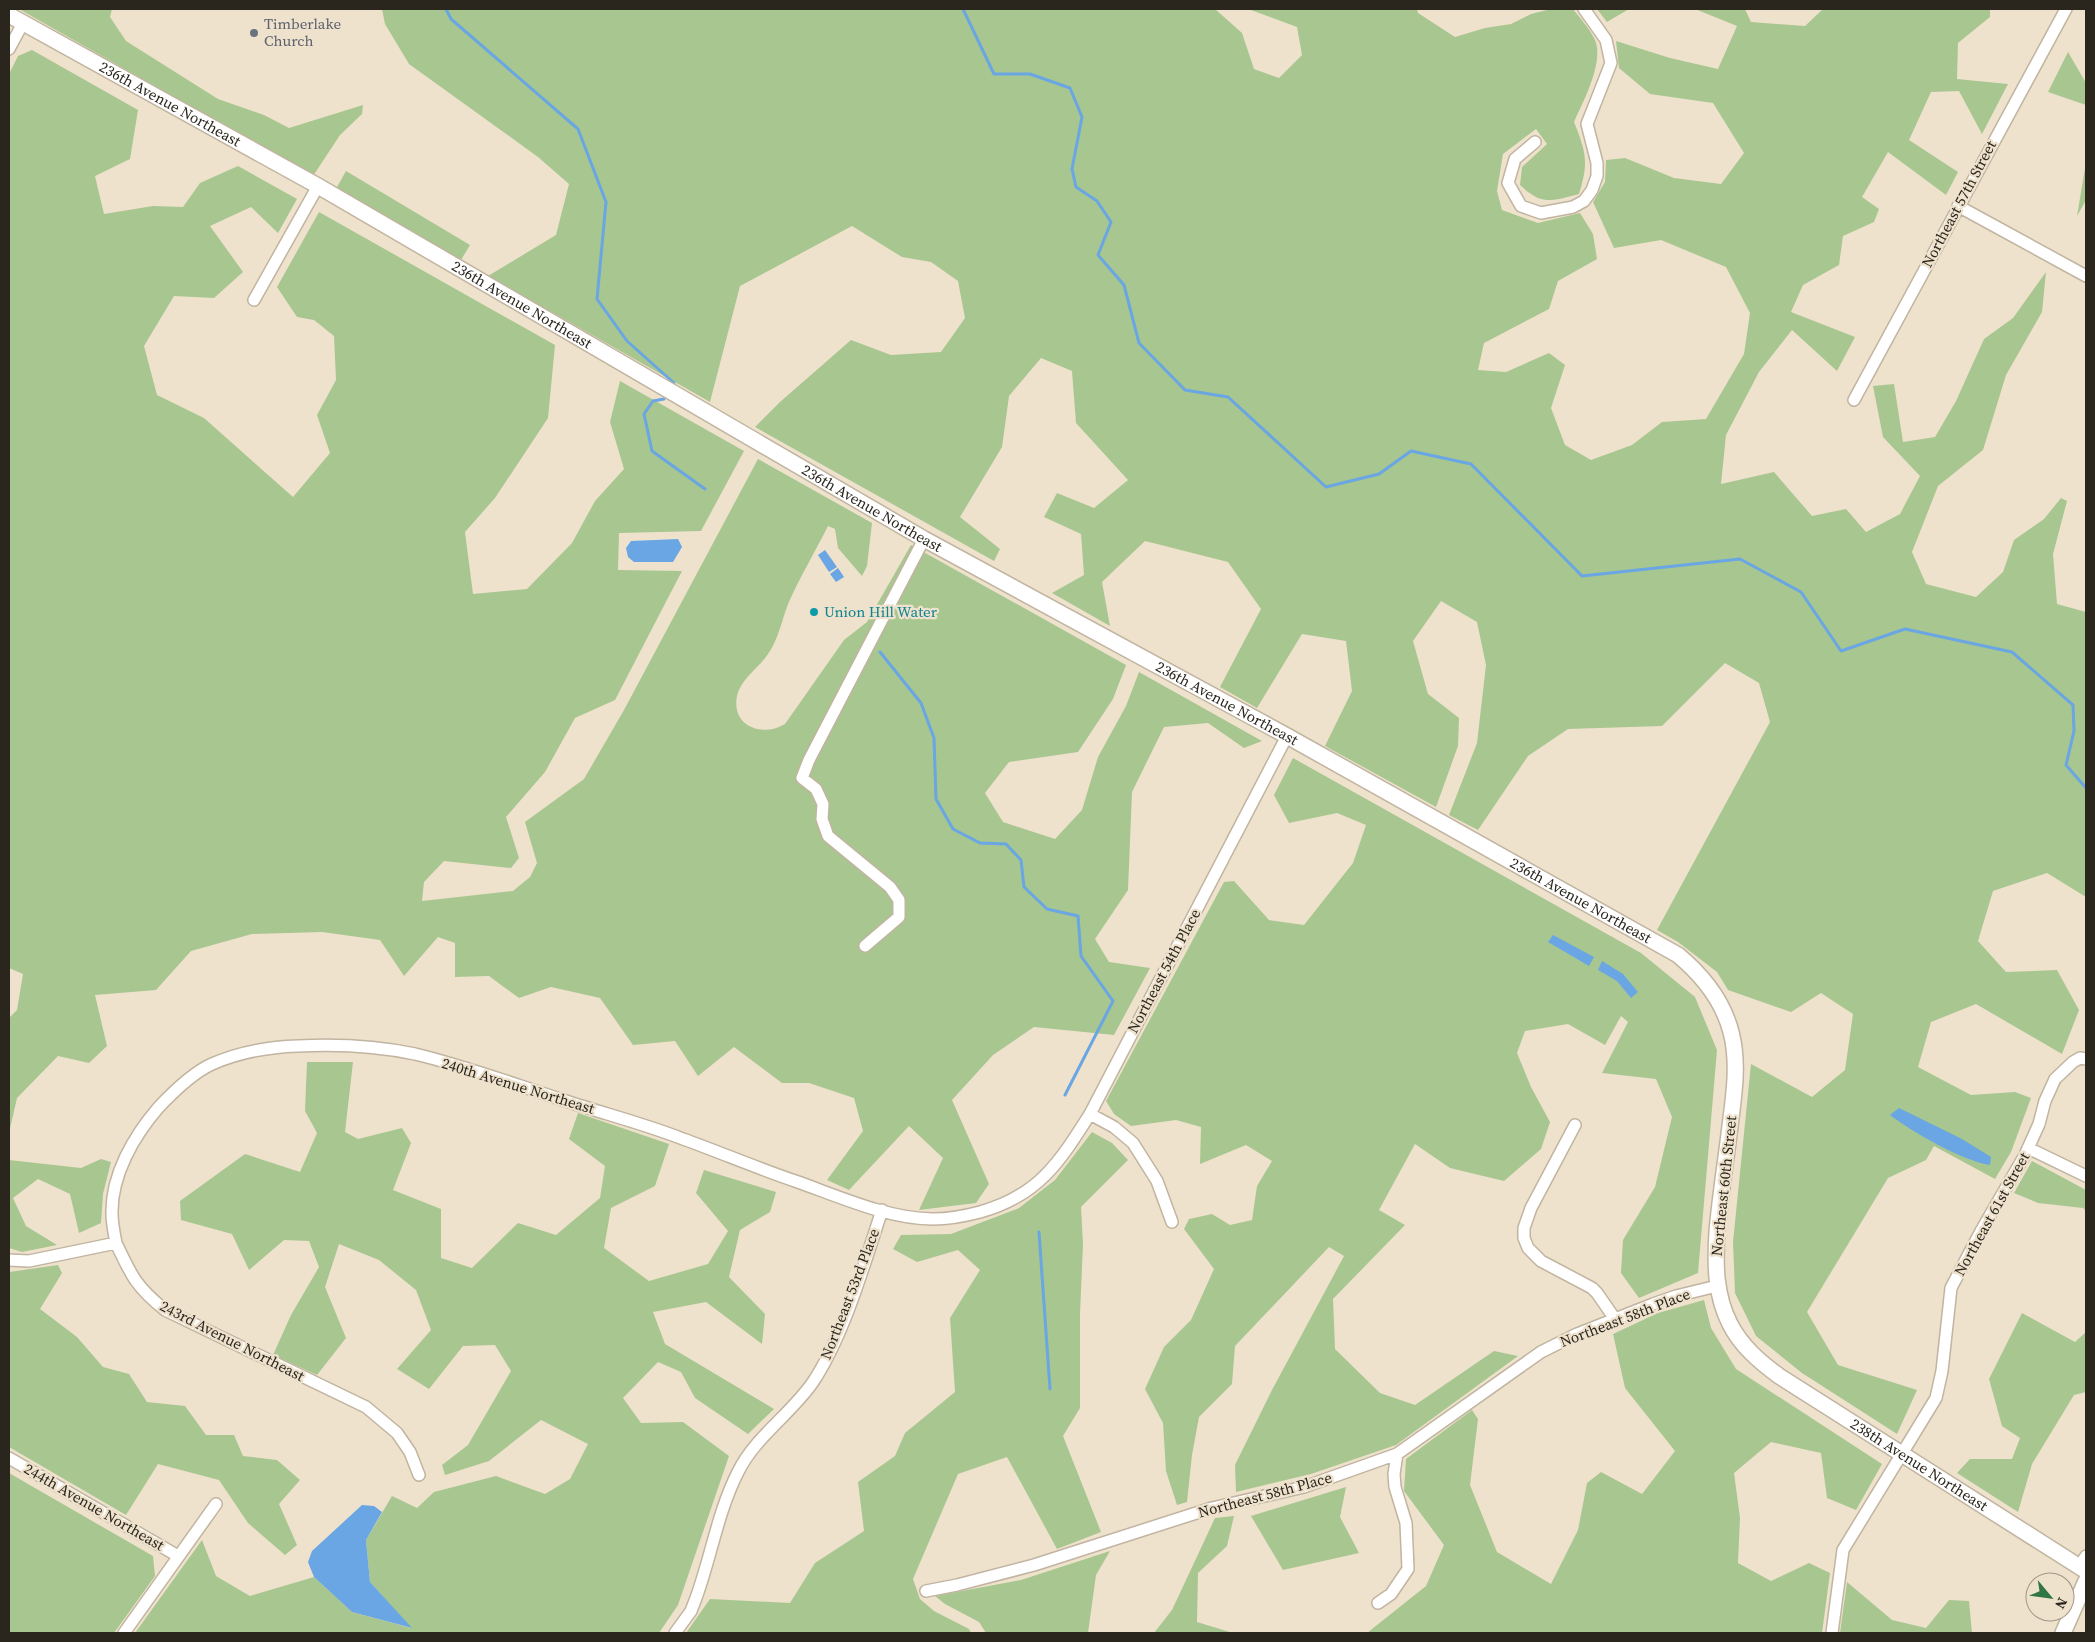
<svg xmlns="http://www.w3.org/2000/svg" width="2095" height="1642" viewBox="0 0 2095 1642" font-family="'Source Serif 4',serif">
<rect width="100%" height="100%" fill="#efe2cd"/>
<!-- green -->
<path fill="#a8c68f" d="M19,9H112L110,17L126,41L218,99L264,115L289,128L363,105L362,114L340,135L313,176Z
M382,9H1215L1242,33L1254,69L1279,78L1302,55L1297,27L1248,9H1417L1418,13L1455,37L1485,28L1511,24L1531,14L1551,9H1573C1580,18 1589,28 1594,38C1606,59 1583,102 1574,122C1586,152 1589,162 1579,194C1552,201 1542,206 1520,185L1522,167L1547,144L1536,129L1503,154L1497,191L1502,210L1538,223L1580,213L1593,234L1597,259L1558,281L1549,309L1484,343L1478,370L1506,372L1549,353L1565,365L1551,408L1565,445L1591,460L1632,445L1662,422L1706,419L1744,354L1750,313L1726,267L1661,240L1614,248L1593,202L1605,182L1606,160L1625,158L1674,178L1721,184L1744,153L1713,103L1650,94L1619,68L1616,41L1670,58L1718,69L1737,26L1695,9H1745L1751,22L1805,26L1823,9H1990V17L1958,43L1957,79L2008,84L1982,134L1959,91L1931,92L1909,140L1958,172L1946,195L1888,152L1862,197L1879,209L1874,222L1843,236L1839,265L1803,285L1791,312L1855,337L1837,371L1792,330L1759,372L1726,435L1721,484L1774,472L1812,516L1846,509L1866,532L1900,514L1920,476L1883,437L1873,386L1894,384L1903,442L1935,437L1956,401L1984,339L2013,318L2046,272L2042,312L2006,375L1983,450L1938,486L1912,552L1926,584L1976,597L2003,572L2014,540L2044,519L2061,498L2067,501L2053,554L2057,604L2086,612V897L2047,873L1993,891L1978,941L2006,972L2057,970L2079,1010L2062,1054L1976,1004L1931,1022L1918,1067L1971,1095L2015,1092L2031,1098L2011,1152L1995,1179L1934,1146L1926,1160L1888,1178L1807,1312L1838,1365L1917,1390L1897,1434L1802,1373L1756,1336L1735,1293L1733,1242L1751,1064L1812,1097L1845,1070L1853,1014L1821,993L1791,1012L1728,990L1717,972L1678,942L1657,930L1770,722L1759,683L1725,663L1662,726L1568,729L1528,756L1478,830L1449,815L1477,743L1486,665L1477,622L1441,601L1413,641L1428,694L1459,718L1458,746L1436,807L1325,746L1352,691L1346,641L1302,634L1257,708L1220,687L1261,609L1228,562L1145,541L1102,582L1110,626L1052,593L1084,575L1081,534L1044,517L1057,493L1094,508L1128,480L1076,423L1072,371L1041,358L1009,396L1002,447L960,517L1000,549L994,561L755,427L780,402L851,340L891,355L941,352L965,318L958,281L931,262L902,257L852,226L740,286L710,402L488,276L556,235L569,184L538,157L409,64L385,24Z
M1597,9H1629L1607,22Z
M32,50L138,110L130,159L95,176L104,214L153,206L183,207L200,183L238,166L297,199L278,233L251,207L210,226L243,272L214,298L174,296L144,346L157,395L204,418L293,497L330,453L317,415L336,380L334,336L314,320L297,317L277,287L319,212L555,345L548,418L495,498L465,532L473,594L527,589L572,543L595,501L624,469L610,422L620,381L744,451L701,531L619,533L618,570L682,571L615,700L575,718L545,772L506,817L519,858L511,868L444,861L424,882L422,901L513,891L530,877L537,863L525,822L584,779L624,710L758,459L872,523L867,566L862,576L838,548L835,529L828,526C815,552 800,577 788,604C782,620 778,640 768,654C759,668 741,678 737,696C731,726 762,738 785,724L844,640L867,622L911,545L1126,665L1113,699L1078,752L1009,762L985,793L1003,822L1055,839L1082,810L1098,757L1126,706L1139,672L1262,741L1244,748L1208,723L1164,727L1132,792L1128,890L1095,939L1109,962L1150,968L1114,1035L1034,1027L993,1055L952,1100L989,1184L976,1203L919,1210L943,1158L909,1126L849,1190L827,1180L863,1131L854,1098L809,1083H782L734,1047L698,1076L675,1041L633,1045L600,998L551,987L519,998L489,976L455,977V943L438,937L404,976L380,940L322,932L252,934L191,951L156,990L95,995L107,1046L89,1063L58,1056L17,1098L9,1133V1018L17,1010L23,974L9,968V74L18,56Z
M2068,52L2086,83V105L2048,92Z
M2086,162V200L2077,216Z
M346,171L470,245L461,260L336,189Z
M1293,758L1641,953L1695,997L1717,1050L1698,1273L1639,1298L1621,1273L1623,1240L1655,1187L1672,1117L1656,1079L1602,1073L1628,1022L1621,1016L1605,1045L1568,1024L1525,1031L1517,1053L1531,1087L1550,1122L1541,1149L1504,1181L1450,1168L1415,1144L1379,1210L1405,1225L1333,1299L1335,1349L1380,1393L1415,1405L1494,1351L1518,1356L1396,1445L1311,1474L1236,1492L1235,1465L1272,1390L1344,1256L1329,1247L1235,1346L1232,1384L1199,1417L1192,1455L1187,1502L1177,1505L1166,1471L1163,1423L1145,1389L1164,1347L1191,1320L1214,1269L1184,1229L1189,1219L1212,1214L1230,1225L1252,1220L1257,1186L1272,1161L1246,1145L1200,1164L1201,1127L1176,1120L1131,1126L1114,1114L1106,1101L1224,882L1234,881L1269,920L1304,925L1353,863L1366,825L1337,813L1289,823L1274,795Z
M307,1062H353L345,1132L358,1139L402,1128L411,1143L393,1190L441,1209V1258L472,1268L518,1223L556,1235L600,1198L605,1166L569,1139L578,1113L669,1144L655,1186L611,1208L604,1248L649,1281L708,1264L728,1231L696,1193L704,1170L776,1192L770,1212L740,1230L729,1277L765,1314L762,1344L706,1302L653,1312L665,1344L774,1409L748,1434L695,1398L681,1372L658,1362L623,1398L641,1423L683,1422L729,1456L678,1605L659,1633H135L202,1540L216,1576L250,1596L314,1577L352,1612L411,1628L370,1582L366,1540L392,1496L417,1508L434,1492L496,1476L545,1494L570,1479L588,1444L541,1420L489,1461L445,1475L442,1465L468,1445L511,1371L495,1345L463,1346L429,1389L397,1369L431,1330L416,1290L379,1260L339,1244L325,1287L346,1338L317,1375L273,1355L291,1315L319,1267L309,1241L284,1240L249,1270L232,1234L181,1220L180,1201L245,1154L300,1172L317,1133L305,1111Z
M1092,1132L1112,1143L1128,1160L1081,1207L1083,1244L1080,1314V1408L1063,1436L1101,1532L1057,1549L1007,1457L958,1474L913,1579L920,1599L934,1611L969,1629L971,1633H686L710,1599L790,1603L815,1563L864,1531L858,1482L895,1456L905,1433L955,1392L950,1318L980,1270L958,1250L917,1262L893,1249L901,1235L951,1234L1019,1208L1055,1180Z
M101,1159L111,1162L103,1194L101,1223L79,1233L70,1194L38,1179L13,1198L26,1226L57,1245L22,1252L9,1248V1160L81,1168Z
M2032,1161L2086,1190V1211L2083,1208L2038,1203L2014,1193Z
M58,1265L62,1273L40,1309L77,1337L103,1367L129,1374L147,1402L185,1406L206,1435H234L243,1456L277,1460L300,1480L279,1504L297,1545L285,1555L248,1523L219,1480L158,1464L126,1515L9,1447V1272Z
M1704,1300L1711,1328L1736,1369L1882,1464L1856,1510L1827,1498L1821,1453L1771,1442L1734,1473L1740,1518L1738,1563L1771,1581L1809,1563L1830,1573L1822,1633H1367L1426,1586L1444,1545L1404,1491L1406,1459L1472,1410L1478,1419L1470,1485L1497,1552L1551,1584L1578,1530L1587,1483L1601,1472L1642,1494L1675,1451L1625,1388L1613,1334L1658,1313Z
M2022,1313L2075,1342L2086,1332V1392L2074,1395L2032,1464L2018,1512L1957,1473L1970,1459H2012L2020,1438L2002,1426L1989,1379Z
M9,1473L153,1556L155,1576L114,1633H9Z
M1346,1487L1340,1517L1359,1553L1283,1570L1251,1516Z
M1234,1516L1227,1546L1198,1573L1197,1622L1233,1633H1154L1172,1610L1215,1518Z
M1110,1551L1096,1575L1088,1633H986L979,1622L945,1604L935,1596L1021,1580Z
M1847,1582L1892,1620L1926,1628L1949,1600L1969,1601L1972,1633H1840Z"/>
<!-- water -->
<path fill="#69a6e3" d="M678,539L682,547L673,562H634L628,557L626,548L631,541Z
M825,550L837,567L829,572L818,555Z
M838,568L844,577L836,582L830,574Z
M1553,935L1594,957L1589,966L1548,942Z
M1602,961L1623,974L1638,992L1631,998L1617,981L1598,970Z
M1899,1108L1962,1139L1991,1157L1990,1165C1963,1161 1912,1132 1890,1115Z
M362,1505L374,1506L382,1512L366,1540L370,1582L412,1628L352,1612L314,1577L308,1562L312,1551Z"/>
<g fill="none" stroke-linecap="round" stroke-linejoin="round">
<!-- stream -->
<path stroke="#69a6e3" stroke-width="3" d="M446,9L451,19L578,129L606,202L597,299L627,341L674,383
M963,9L994,74H1030L1070,88L1082,117L1072,169L1076,187L1097,201L1111,222L1098,255L1124,285L1139,343L1185,390L1228,397L1326,487L1379,474L1411,451L1471,464L1582,576L1740,559L1801,592L1841,651L1905,629L2012,652L2073,705L2074,731L2066,765L2086,788
M664,399L653,401L644,414L652,451L705,489
M880,652L921,703L934,738L936,799L953,829L980,843L1006,844L1021,860L1024,887L1047,909L1078,916L1081,956L1113,1001L1065,1095
M1039,1232L1050,1389"/>
<defs>
<path id="street" d="M9,49L23,23
M1535,142L1515,159L1508,183L1521,206L1541,213L1573,207L1584,201L1592,190L1597,176V163L1587,124L1611,63L1606,40L1584,9
M1958,206L2086,276
M254,300L318,186
M1854,400L2066,9
M865,946L899,917V900L890,887L828,836L822,819L823,804L816,789L802,778L809,760L924,539
M1090,1114L1114,1127L1133,1143L1157,1181L1172,1222
M1575,1125L1531,1208L1524,1228V1238L1528,1248L1541,1261L1592,1288L1597,1293L1615,1319
M2028,1148L2086,1176
M116,1243C114,1233 112,1223 112,1214C111,1175 134,1136 158,1108C173,1092 192,1073 212,1064C239,1052 269,1047 298,1046C336,1044 377,1046 415,1054C466,1066 516,1085 566,1101C605,1114 645,1124 683,1139C722,1153 759,1169 798,1182C840,1197 889,1219 933,1219C949,1219 965,1216 980,1212C1038,1196 1059,1163 1090,1114L1287,736
M9,1260L29,1261L116,1243C131,1275 136,1287 165,1310L366,1407L397,1433L410,1452L419,1475
M9,1458L178,1556
M2079,1567L2086,1556
M926,1591L957,1585L1034,1565L1212,1508L1304,1487L1397,1454L1541,1352L1577,1334L1653,1304L1676,1296L1717,1286
M1378,1603L1391,1594L1408,1569L1406,1523L1395,1487L1394,1474L1397,1454
M124,1633L216,1504
M675,1633L691,1611L696,1598C711,1557 718,1511 738,1472C755,1437 791,1414 813,1382C844,1335 864,1265 882,1210
M1832,1633L1843,1550L1936,1398L1942,1371L1951,1288L1981,1231L2025,1155L2039,1124L2045,1101L2055,1079L2073,1062L2080,1058L2086,1059"/>
<g id="secondary">
<path id="s1" d="M9,15L318,186L924,539L1287,736L1678,955C1702,975 1723,1001 1731,1032C1739,1062 1734,1095 1730,1126C1726,1161 1720,1196 1717,1232C1715,1263 1715,1295 1730,1324C1741,1346 1760,1362 1779,1376L2086,1571"/>
<path d="M2063,1633L2086,1581"/>
</g>
</defs>
<!-- street casing -->
<use href="#street" stroke="#c1b4a0" stroke-width="14"/>
<!-- secondary casing -->
<use href="#secondary" stroke="#c1b4a0" stroke-width="18"/>
<!-- street -->
<use href="#street" stroke="#fff" stroke-width="11"/>
<!-- secondary -->
<use href="#secondary" stroke="#fff" stroke-width="15"/>
</g>
<!-- markers -->
<circle fill="#6b7280" stroke="#efe2cd" stroke-width="2" cx="254" cy="33" r="5"/>
<circle fill="#0f9aa8" stroke="#efe2cd" stroke-width="2" cx="814" cy="612" r="5"/>
<g text-anchor="middle" stroke-width="4.5" stroke-linejoin="round" paint-order="stroke">
<!-- worship labels -->
<g font-size="15" fill="#5b616d" stroke="#efe2cd" text-anchor="start">
<text x="264" y="29">Timberlake<tspan x="264" dy="17">Church</tspan></text>
</g>
<!-- street labels -->
<g font-size="15" fill="#2a261e" stroke="#efe2cd">
<text dy="5" stroke="none"><textPath href="#s1" startOffset="184">236th Avenue Northeast</textPath></text>
<text transform="translate(1959 204) rotate(-62)" y="5">Northeast 57th Street</text>
<text dy="5" stroke="none"><textPath href="#s1" startOffset="589">236th Avenue Northeast</textPath></text>
<text dy="5" stroke="none"><textPath href="#s1" startOffset="994">236th Avenue Northeast</textPath></text>
<text dy="5" stroke="none"><textPath href="#s1" startOffset="1399">236th Avenue Northeast</textPath></text>
<text dy="5" stroke="none"><textPath href="#s1" startOffset="1804">236th Avenue Northeast</textPath></text>
<text transform="translate(1164 971) rotate(-62)" y="5">Northeast 54th Place</text>
<text transform="translate(518 1086) rotate(17)" y="5">240th Avenue Northeast</text>
<text transform="translate(1724 1186) rotate(-84)" y="5">Northeast 60th Street</text>
<text transform="translate(1992 1214) rotate(-61)" y="5">Northeast 61st Street</text>
<text transform="translate(850 1294) rotate(-69)" y="5">Northeast 53rd Place</text>
<text transform="translate(1625 1318) rotate(-21)" y="5">Northeast 58th Place</text>
<text transform="translate(232 1341) rotate(27)" y="5">243rd Avenue Northeast</text>
<text dy="5" stroke="none"><textPath href="#s1" startOffset="2544">238th Avenue Northeast</textPath></text>
<text transform="translate(1265 1495) rotate(-15)" y="5">Northeast 58th Place</text>
<text transform="translate(94 1507) rotate(30)" y="5">244th Avenue Northeast</text>
</g>
<!-- culture labels -->
<g font-size="15" fill="#0d838f" stroke="#efe2cd" text-anchor="start">
<text x="824" y="617">Union Hill Water</text>
</g>
</g>
<!-- border -->
<rect width="2095" height="1642" fill="none" stroke="#2a261e" stroke-width="20"/>
<!-- north arrow -->
<g transform="translate(2050 1597) rotate(119)"><circle r="24" fill="#efe2cd" stroke="#a09787"/>
<path d="M0-4L9 19L0 12L-9 19Z" fill="#307744"/>
<text y="-8" font-size="14" font-weight="bold" text-anchor="middle" fill="#2a261e">N</text>
</g>
</svg>
